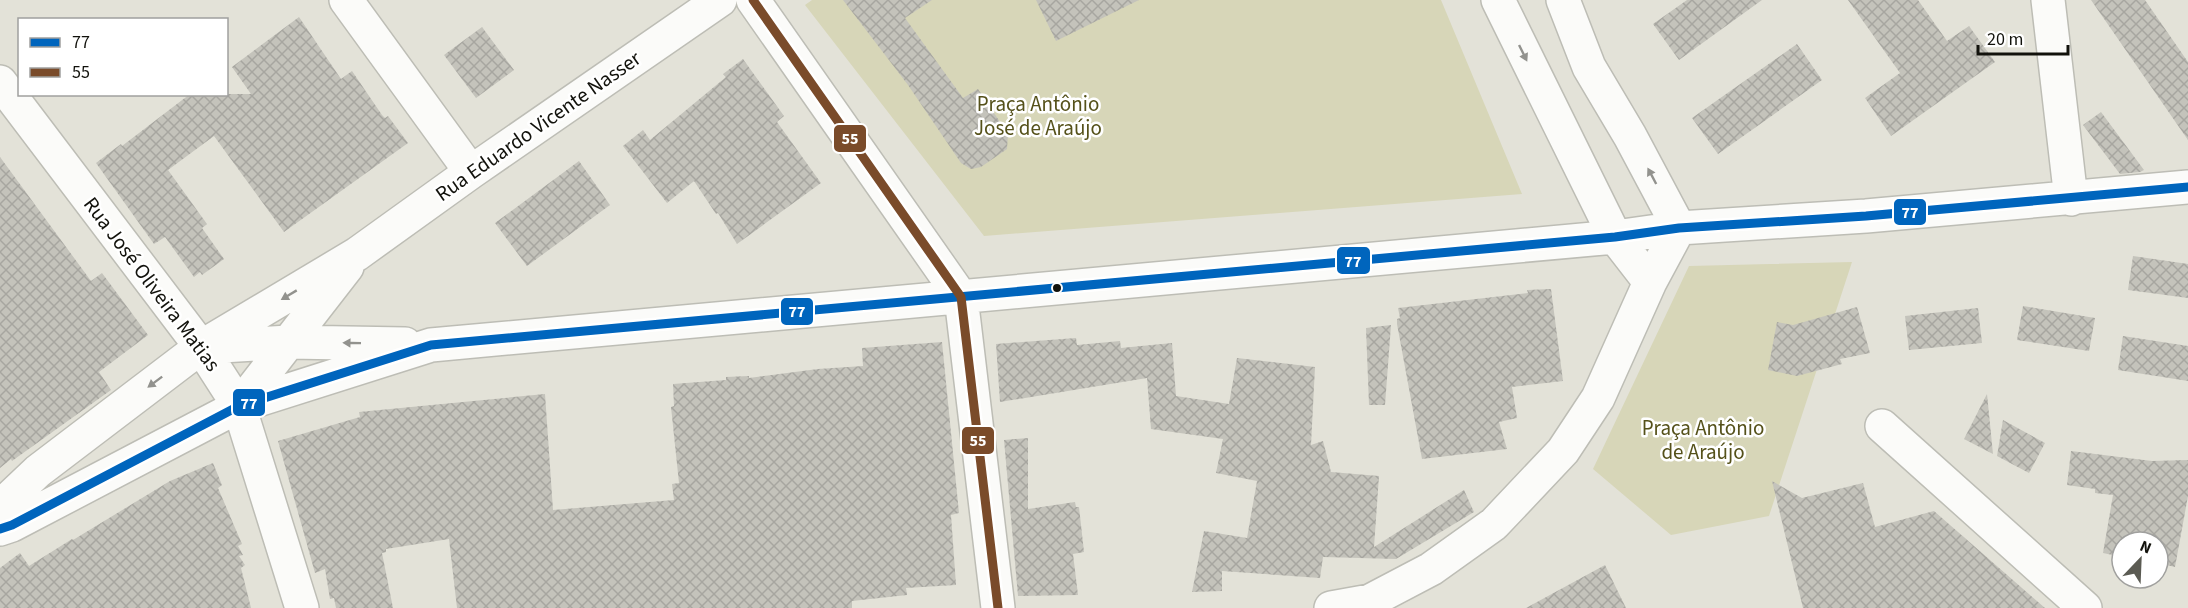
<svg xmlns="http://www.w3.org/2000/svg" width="2188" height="608" viewBox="0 0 2188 608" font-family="'Source Sans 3',sans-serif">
<defs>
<pattern id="building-cross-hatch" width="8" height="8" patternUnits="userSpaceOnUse" patternTransform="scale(1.5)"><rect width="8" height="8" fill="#c4c3bb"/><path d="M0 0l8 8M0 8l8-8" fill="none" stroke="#a7a6a0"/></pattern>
</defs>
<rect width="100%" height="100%" fill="#e3e2d8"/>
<!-- green -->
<path fill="#d7d6b8" d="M812,0H1441L1522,194L984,236L805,5Z
M1852,262L1769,516L1671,535L1593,469L1689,266Z"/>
<!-- building -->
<path fill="url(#building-cross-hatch)" d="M843,0H932L905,18L963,98L978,89L1008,134L1007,149L981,167L971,169L961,163L908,85Z
M1036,0H1139L1056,41Z
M1687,0H1762L1679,60L1653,24Z
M1848,0H1918L1947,41L1969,26L1995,62L1891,136L1865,98L1900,73Z
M2091,0H2145L2188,62V140Z
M299,17L341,79L352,71L382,115L385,118L388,116L408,143L284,232L214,136L168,170L207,224L202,228L224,259L202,275L200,272L194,277L165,237L154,244L96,163L121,144L122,146L190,94H251L232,67Z
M482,27L514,70L476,98L444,55Z
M1797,44L1822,80L1718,154L1692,118Z
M743,59L784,116L777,122L821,183L737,244L718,213L716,214L694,181L667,203L623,146L643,130L650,140L726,77L723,74Z
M2101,112L2144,170L2140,172L2120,174L2083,125Z
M0,157L91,281L102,273L148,335L99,372L111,390L12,461L11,459L0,468Z
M579,161L610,205L527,266L495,223Z
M2133,256L2188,264V298L2128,290Z
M1551,289L1563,381L1512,387L1517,418L1499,422L1507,449L1422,459L1397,324V319L1400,318L1398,308L1528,293L1527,290Z
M2023,306L2095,318L2089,351L2017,340Z
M1857,307L1870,353L1840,359L1842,364L1797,376L1768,370L1777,322L1793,325Z
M1978,308L1982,343L1909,350L1905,316Z
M1391,325L1385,405H1369L1366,328Z
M2123,336L2188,346V381L2118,370Z
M1076,338L1077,345L1120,341L1121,348L1172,343L1176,396L1229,404L1237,358L1315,367L1311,445L1323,441L1331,472L1379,476L1374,547L1464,490L1474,512L1396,559L1323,557L1320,578L1222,571V591L1192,592L1204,531L1247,538L1257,481L1216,473L1223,439L1151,429L1147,378L1000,402L996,344Z
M942,342L959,513L951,515L956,585L906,588L907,595L852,601V608H457L449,539L386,549V552L382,553L393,608H336L334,598L330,599L325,569L315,573L278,441L360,417L359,412L545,394L553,510L674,500L672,484L679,483L671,407L674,406L673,384L726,380V377L749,376V378L818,369L863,366L862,348Z
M1987,394L1993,454L1964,439Z
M2003,420L2045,443L2029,473L1997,456Z
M1028,438V509L1075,502L1076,507H1079L1084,552L1073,554L1078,595L1018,596L1004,440Z
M2071,451L2152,461L2188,460V496L2175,567L2158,563V542H2122V557L2103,553L2113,495L2095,493V489L2067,485Z
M213,463L222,485L218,488L242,544L238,546L243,555L239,556L245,565L241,568L251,608H0V568L20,553L29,566L72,539L73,540L170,481Z
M1772,481L1802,498L1863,483L1875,527L1934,511L2045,608H1803Z
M1605,565L1626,608H1526Z"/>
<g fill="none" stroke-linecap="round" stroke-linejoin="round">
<defs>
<path id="minor" d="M346,0L471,172
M753,0L961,297L998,608
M1498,0L1615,237L1650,282
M2048,0L2071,199
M0,82L201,347L239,406L302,608
M205,347L289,342L405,344
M239,406L347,267
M1882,426L2085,608
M0,507L38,471L201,347L357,254L471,172L720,0
M0,529L12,525L239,406L431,345L1615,237L1679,228L1866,216L2188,187
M1331,608L1370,601L1431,569L1494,524L1563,451L1598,398L1650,282L1679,228L1630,136L1589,67L1563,0"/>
</defs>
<!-- minor casing -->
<use href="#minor" stroke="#bdbdb5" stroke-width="36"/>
<!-- minor -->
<use href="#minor" stroke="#fbfbf9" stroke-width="33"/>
<defs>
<path id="bus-1" d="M0,529L12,525L239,406L431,345L1615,237L1679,228L1866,216L2188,187"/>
<path id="bus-2" d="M753,0L961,297L998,608"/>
</defs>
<!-- bus-1 casing -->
<use href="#bus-1" stroke="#fff" stroke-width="14"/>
<!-- bus-2 casing -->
<use href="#bus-2" stroke="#fff" stroke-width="14"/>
<!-- bus-1 -->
<use href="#bus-1" stroke="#0065bd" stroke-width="9"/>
<!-- bus-2 -->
<use href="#bus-2" stroke="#7a4b2a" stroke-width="9"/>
</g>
<!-- one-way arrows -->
<defs><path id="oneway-solid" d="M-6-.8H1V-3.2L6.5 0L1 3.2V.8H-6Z" transform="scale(1.5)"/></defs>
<g fill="#92928e">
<use href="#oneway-solid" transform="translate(1523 53) rotate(64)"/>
<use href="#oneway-solid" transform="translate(1652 176) rotate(-118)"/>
<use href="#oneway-solid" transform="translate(289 295) rotate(149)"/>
<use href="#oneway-solid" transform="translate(352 343) rotate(-179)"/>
<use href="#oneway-solid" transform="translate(155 382) rotate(143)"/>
</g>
<!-- markers -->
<circle fill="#12120c" stroke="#fff" stroke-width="2" cx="1057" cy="288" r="5"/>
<g text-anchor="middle" stroke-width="5" stroke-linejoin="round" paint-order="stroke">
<!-- park labels -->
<g font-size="21" fill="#55511a" stroke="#fff">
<text x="1038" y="111">Praça Antônio<tspan x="1038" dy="24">José de Araújo</tspan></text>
<text x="1703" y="435">Praça Antônio<tspan x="1703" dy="24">de Araújo</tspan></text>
</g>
<!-- street labels -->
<g font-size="21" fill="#12120c" stroke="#fff">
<text transform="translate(538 126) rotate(-35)" y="7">Rua Eduardo Vicente Nasser</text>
<text transform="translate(152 284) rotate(53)" y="7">Rua José Oliveira Matias</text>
</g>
</g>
<g stroke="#fff" stroke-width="2">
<rect x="833" y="124" width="34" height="29" rx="6" fill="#7a4b2a"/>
<rect x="1893" y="198" width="34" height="28" rx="6" fill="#0065bd"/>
<rect x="1336" y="246" width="35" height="29" rx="6" fill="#0065bd"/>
<rect x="780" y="297" width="34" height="29" rx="6" fill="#0065bd"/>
<rect x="232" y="388" width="34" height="29" rx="6" fill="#0065bd"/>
<rect x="961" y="426" width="34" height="29" rx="6" fill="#7a4b2a"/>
</g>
<g font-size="16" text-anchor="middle" font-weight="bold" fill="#fff">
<text x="850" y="144">55</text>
<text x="1910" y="218">77</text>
<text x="1353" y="267">77</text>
<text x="797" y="317">77</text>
<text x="249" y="409">77</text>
<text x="978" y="446">55</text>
</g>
<!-- legend -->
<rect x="18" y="18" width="210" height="78" fill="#ffffff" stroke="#a0a09e" stroke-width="1.5"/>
<rect x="30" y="38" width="30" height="9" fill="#0065bd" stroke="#a0a09e" stroke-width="1.5"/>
<text x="72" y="48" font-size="18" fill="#12120c">77</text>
<rect x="30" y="68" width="30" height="9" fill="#7a4b2a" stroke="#a0a09e" stroke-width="1.5"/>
<text x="72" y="78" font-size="18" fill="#12120c">55</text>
<!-- north arrow -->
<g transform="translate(2140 560) rotate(23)"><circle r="28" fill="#ffffff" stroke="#a0a09e" stroke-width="1.5"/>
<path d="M0-4.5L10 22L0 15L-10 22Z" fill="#5b5b53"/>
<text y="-9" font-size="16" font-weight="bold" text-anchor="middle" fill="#12120c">N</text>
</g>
<!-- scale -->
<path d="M1978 45v9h90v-9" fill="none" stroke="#12120c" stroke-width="3"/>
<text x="1987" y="45" font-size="18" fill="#12120c" stroke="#ffffff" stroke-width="4.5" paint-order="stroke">20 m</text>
</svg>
